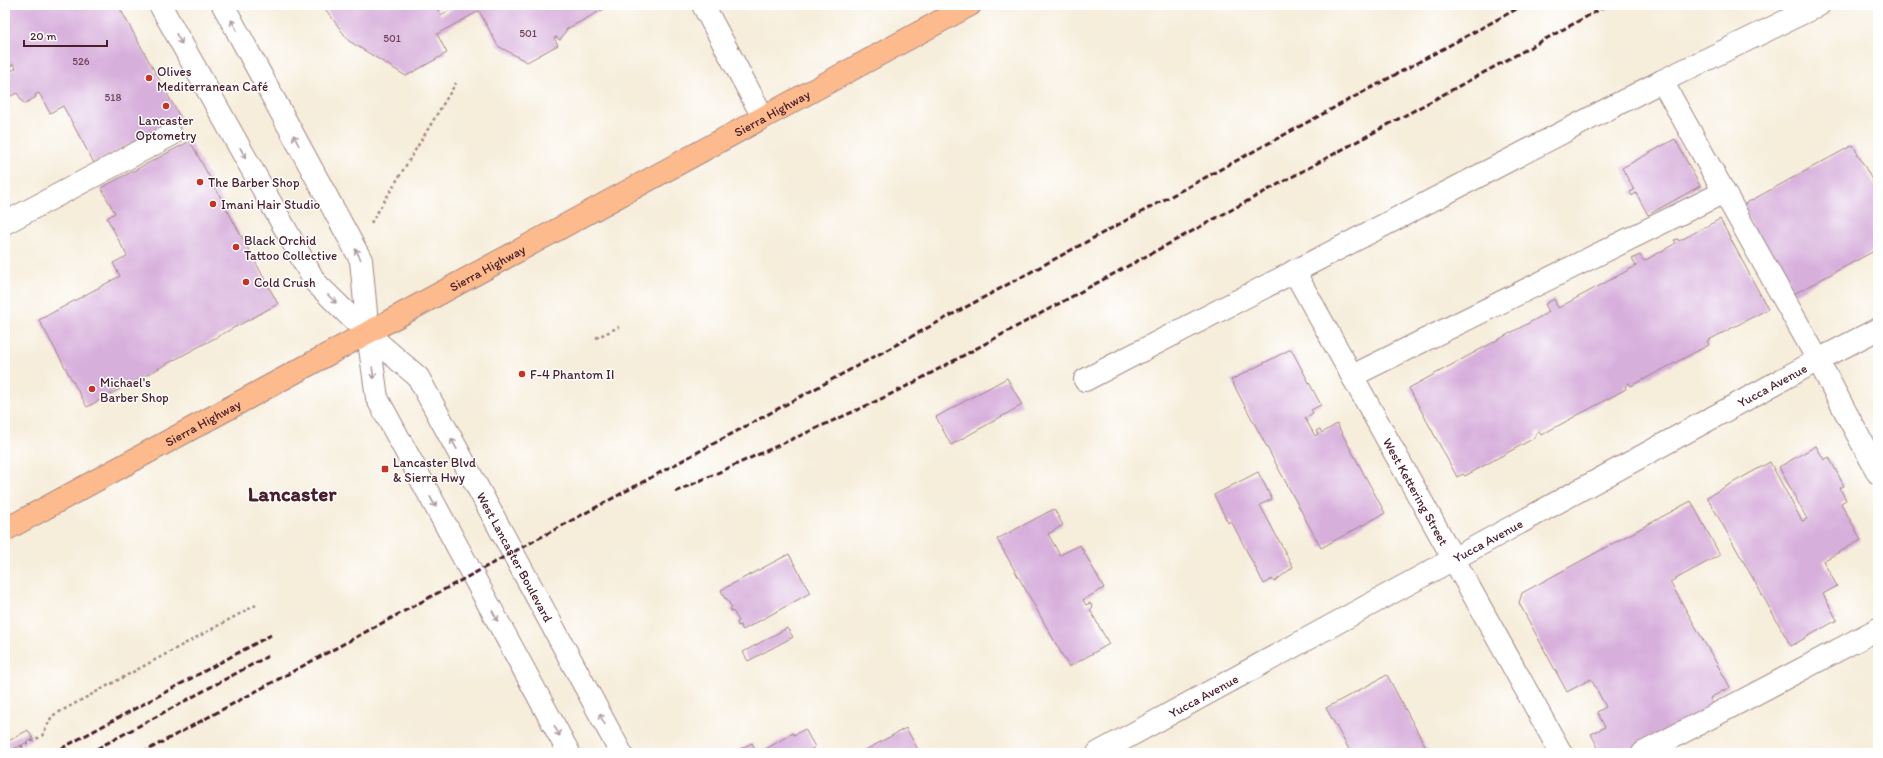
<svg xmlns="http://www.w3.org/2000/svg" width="1883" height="758" viewBox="0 0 1883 758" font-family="Itim,sans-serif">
<rect width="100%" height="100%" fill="#fff"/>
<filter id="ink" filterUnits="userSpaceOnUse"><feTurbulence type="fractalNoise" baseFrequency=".025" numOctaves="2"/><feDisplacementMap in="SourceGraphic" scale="8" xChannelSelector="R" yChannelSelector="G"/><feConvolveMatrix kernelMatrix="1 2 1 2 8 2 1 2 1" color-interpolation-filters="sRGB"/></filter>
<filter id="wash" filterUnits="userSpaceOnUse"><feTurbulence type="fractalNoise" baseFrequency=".012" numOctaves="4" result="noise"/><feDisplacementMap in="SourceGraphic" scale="16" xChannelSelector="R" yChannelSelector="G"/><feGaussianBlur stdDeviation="0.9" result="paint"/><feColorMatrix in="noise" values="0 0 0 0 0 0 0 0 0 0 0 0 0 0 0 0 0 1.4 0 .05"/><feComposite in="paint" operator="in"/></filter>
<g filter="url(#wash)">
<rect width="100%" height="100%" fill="#f6edda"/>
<g id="blocks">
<!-- building -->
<path fill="#d7afdb" d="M5,5H118L180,117L94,163L63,106L50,113L39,93L35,95L36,97L24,104L17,93L5,99V74L16,68L14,64L5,69Z
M324,5H435L441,15L460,5H611L567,29L560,40L556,37L554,38L558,45L527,62L498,46L479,11L437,34L447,53L406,76L349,41L323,6Z
M1675,139L1700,186L1648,215L1636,193L1632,196L1630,192L1634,190L1622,168Z
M190,141L278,304L87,407L39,320L120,276L113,263L127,256L107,218L115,213L101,188Z
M1853,145L1878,191V249L1790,296L1741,206Z
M1720,219L1768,309L1707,341L1709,345L1631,386L1629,383L1625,386L1626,389L1541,435L1539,432L1535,434L1536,437L1465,476L1463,474L1457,477L1409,388L1549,312L1545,304L1554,299L1558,308L1636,266L1632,259L1640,255L1644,261L1676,243L1674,240L1678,239L1679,241Z
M1291,349L1321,405L1311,410L1313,413L1305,418L1315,436L1318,434L1316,431L1320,429L1322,433L1337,424L1385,513L1321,548L1231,380Z
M1007,378L1022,405L951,445L936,417Z
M1816,446L1824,460L1829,457L1844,486L1840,488L1846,500L1841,503L1861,540L1823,561L1837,586L1823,594L1837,620L1791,646L1707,497L1770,462L1802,521L1807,519L1779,467Z
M1258,472L1272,499L1260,505L1293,567L1274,582L1272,579L1264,584L1231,521L1228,523L1214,495Z
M1691,501L1720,555L1670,582L1730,687L1710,698L1714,706L1626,753H1601L1591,734L1605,727L1597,712L1606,707L1591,679L1567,692L1519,603L1522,593Z
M1054,509L1063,525L1048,534L1060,555L1080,545L1104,588L1083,600L1086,605L1090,603L1093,607L1090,610L1109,644L1069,667L997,539Z
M789,554L810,593L743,630L740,625L738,626L737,622L739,621L733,611L731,612L730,609L732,608L726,598L725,599L721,590Z
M787,628L793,637L748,661L743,652Z
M1387,675L1429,753H1351L1326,708Z
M906,728L920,753H860Z
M805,729L815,747L805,753H759L793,733L794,735Z
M28,730L33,739L10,751L5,743Z
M752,743L757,753H738L736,751Z"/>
</g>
</g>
<g filter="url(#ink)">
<use href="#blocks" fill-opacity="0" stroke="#a08682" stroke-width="1"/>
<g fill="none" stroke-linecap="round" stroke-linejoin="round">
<defs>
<g id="minor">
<path id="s1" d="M160,5L315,282L368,334L418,377L621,753"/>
<path d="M223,5L361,260L368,334L377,398L569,753"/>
<path d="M703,5L763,117"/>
<path d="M1662,81L1818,360L1878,473"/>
<path d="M5,223L171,135"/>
<path id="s2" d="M1294,271L1561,753"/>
<path d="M1352,376L1724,192"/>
<path d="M1085,380L1662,81L1819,5"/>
<path id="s3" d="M1098,753L1818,360L1878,329"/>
<path d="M1643,753L1878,629"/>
</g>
<g id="major">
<path id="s4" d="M5,530L970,5"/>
</g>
</defs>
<!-- minor casing -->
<use href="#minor" stroke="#a08682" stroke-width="24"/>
<!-- major casing -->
<use href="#major" stroke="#a08682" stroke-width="24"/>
<!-- path -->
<path stroke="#a08682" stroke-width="2.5" stroke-dasharray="3 3" stroke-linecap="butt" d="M371,223L456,83
M596,338L619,327
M10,753L42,736L52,716L256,605"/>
<!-- minor -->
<use href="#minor" stroke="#fff" stroke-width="22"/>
<!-- major -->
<use href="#major" stroke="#fcba8d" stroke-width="22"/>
<!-- rail -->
<path stroke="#4a1f2b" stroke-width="3" stroke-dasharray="6 3" stroke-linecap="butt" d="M675,492L879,400L911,384L1608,5
M53,753L271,635
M89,753L268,656
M142,753L1524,5"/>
</g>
<!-- one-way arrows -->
<defs><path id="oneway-shaft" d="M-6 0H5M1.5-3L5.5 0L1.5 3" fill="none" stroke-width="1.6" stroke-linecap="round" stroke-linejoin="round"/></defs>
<g stroke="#ae9aa0">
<use href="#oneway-shaft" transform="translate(234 25) rotate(-118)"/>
<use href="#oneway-shaft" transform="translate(179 39) rotate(61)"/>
<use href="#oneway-shaft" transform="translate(296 140) rotate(-118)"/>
<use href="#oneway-shaft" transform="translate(243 153) rotate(61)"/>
<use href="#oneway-shaft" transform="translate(358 254) rotate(-117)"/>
<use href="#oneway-shaft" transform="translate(332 299) rotate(45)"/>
<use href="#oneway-shaft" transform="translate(373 373) rotate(82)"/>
<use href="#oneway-shaft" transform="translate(454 444) rotate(-119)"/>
<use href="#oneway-shaft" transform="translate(433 502) rotate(61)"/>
<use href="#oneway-shaft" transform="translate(495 616) rotate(62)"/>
<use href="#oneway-shaft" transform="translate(602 719) rotate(-118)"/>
<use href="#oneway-shaft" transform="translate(557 731) rotate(62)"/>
</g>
</g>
<!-- markers -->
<g fill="#c8321e" stroke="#fff" stroke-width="1.5">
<circle cx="149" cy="78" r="4"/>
<circle cx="166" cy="106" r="4"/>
<circle cx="200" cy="182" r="4"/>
<circle cx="213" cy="204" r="4"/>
<circle cx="236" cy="247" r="4"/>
<circle cx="246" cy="282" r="4"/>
<circle cx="522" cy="374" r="4"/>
<circle cx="92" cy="389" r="4"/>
<rect x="381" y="465" width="8" height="8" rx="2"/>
</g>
<g text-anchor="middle" stroke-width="3" stroke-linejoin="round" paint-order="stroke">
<!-- number labels -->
<g font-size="11" fill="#6d4357">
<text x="528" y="37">501</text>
<text x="392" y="42">501</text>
<text x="81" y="65">526</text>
<text x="113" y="101">518</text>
</g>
<!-- poi labels -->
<g font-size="13" fill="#4a1f2b" stroke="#fff" text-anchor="start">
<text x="157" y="76">Olives<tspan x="157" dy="15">Mediterranean Café</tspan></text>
<text x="166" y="125" text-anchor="middle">Lancaster<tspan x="166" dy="15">Optometry</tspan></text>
<text x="208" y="187">The Barber Shop</text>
<text x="221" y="209">Imani Hair Studio</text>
<text x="244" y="245">Black Orchid<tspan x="244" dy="15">Tattoo Collective</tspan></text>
<text x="254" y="287">Cold Crush</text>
<text x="530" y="379">F-4 Phantom II</text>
<text x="100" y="387">Michael's<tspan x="100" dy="15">Barber Shop</tspan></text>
<text x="393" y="467">Lancaster Blvd<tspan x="393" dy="15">&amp; Sierra Hwy</tspan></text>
</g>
<!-- street labels -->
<g font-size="13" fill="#4a1f2b" stroke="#fff">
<text dy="5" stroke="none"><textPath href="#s4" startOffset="873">Sierra Highway</textPath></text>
<text dy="5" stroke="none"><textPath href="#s4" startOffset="549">Sierra Highway</textPath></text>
<text dy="5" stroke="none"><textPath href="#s3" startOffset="768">Yucca Avenue</textPath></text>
<text dy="5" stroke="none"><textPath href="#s4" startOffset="225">Sierra Highway</textPath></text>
<text dy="5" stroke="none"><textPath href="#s2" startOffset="252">West Kettering Street</textPath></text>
<text dy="5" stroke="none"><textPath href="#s3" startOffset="444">Yucca Avenue</textPath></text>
<text dy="5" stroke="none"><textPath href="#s1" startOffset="662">West Lancaster Boulevard</textPath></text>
<text dy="5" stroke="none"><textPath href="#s3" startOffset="120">Yucca Avenue</textPath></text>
</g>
<!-- town labels -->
<g font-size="21" font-weight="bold" fill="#4a1f2b" stroke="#fff">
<text x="292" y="501">Lancaster</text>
</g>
</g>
<!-- margin -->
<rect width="1883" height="758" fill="none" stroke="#fff" stroke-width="20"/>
<!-- scale -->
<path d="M24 40v6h83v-6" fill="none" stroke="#4a1f2b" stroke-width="2"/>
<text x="30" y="40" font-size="12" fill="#4a1f2b" stroke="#ffffff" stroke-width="3" paint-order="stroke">20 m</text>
</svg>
